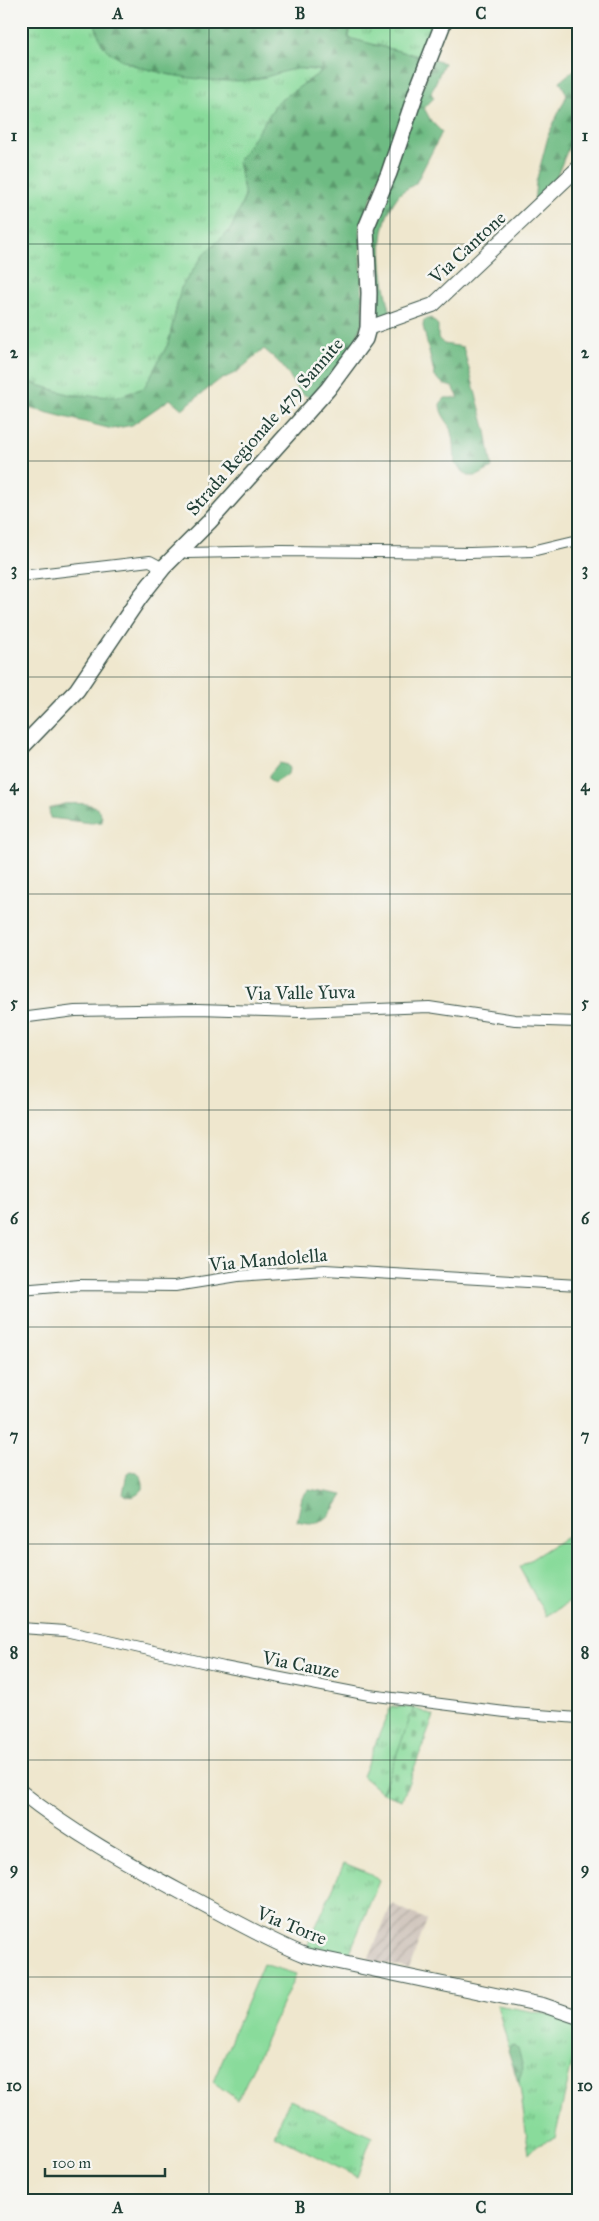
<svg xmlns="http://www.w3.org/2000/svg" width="599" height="2221" viewBox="0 0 599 2221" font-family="'IM FELL Great Primer',serif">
<defs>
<pattern id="industrial-furrows" width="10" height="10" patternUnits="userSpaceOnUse" patternTransform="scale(1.25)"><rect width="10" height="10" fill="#cec2b9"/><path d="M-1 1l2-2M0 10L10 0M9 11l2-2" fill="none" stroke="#a79f97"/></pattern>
<pattern id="grass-tufts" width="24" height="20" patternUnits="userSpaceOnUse" patternTransform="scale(1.25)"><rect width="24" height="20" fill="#89db9b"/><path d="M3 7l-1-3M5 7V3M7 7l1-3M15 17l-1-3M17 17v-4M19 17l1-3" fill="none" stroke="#6fb37f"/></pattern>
<pattern id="forest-firs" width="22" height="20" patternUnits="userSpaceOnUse" patternTransform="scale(1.25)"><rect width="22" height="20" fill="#6ebb83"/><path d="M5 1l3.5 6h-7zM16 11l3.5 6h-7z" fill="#5a996c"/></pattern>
<pattern id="cemetery-stones" width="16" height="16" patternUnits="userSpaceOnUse" patternTransform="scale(1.25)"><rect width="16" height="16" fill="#89db9b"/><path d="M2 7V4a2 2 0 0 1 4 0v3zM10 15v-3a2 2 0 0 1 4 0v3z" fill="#6fb37f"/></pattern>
</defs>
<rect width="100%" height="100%" fill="#f6f6f2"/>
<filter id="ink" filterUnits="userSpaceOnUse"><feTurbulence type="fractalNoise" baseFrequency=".02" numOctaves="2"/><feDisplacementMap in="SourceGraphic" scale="10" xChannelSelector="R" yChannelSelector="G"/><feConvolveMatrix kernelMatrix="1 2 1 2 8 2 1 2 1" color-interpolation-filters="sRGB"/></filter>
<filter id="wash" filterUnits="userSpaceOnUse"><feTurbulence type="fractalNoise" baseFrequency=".0096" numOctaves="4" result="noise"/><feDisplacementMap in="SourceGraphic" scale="20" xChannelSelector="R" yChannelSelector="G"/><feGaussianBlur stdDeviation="1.12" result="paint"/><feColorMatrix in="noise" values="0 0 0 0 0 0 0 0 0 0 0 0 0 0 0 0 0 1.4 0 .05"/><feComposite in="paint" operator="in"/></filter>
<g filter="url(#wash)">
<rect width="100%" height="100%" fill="#efe7ce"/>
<!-- industrial -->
<path fill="url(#industrial-furrows)" d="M392,1904L427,1920L409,1969L368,1960Z"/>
<!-- grass -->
<path fill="url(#grass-tufts)" stroke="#548c68" d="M21,21H94L103,46L129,64L170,75L217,80H255L293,68L323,71L278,102L238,161L245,196L231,229L204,254L181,288L168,344L144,388L117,397L71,395L21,380Z
M352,21H443L426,58L349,38Z
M391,1706L414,1708L382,1793L362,1776Z
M344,1863L371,1874L379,1881L346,1962L305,1951Z
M497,2005L552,2015L578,2024V2036L555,2138L538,2144L529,2154L520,2087Z
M290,2099L372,2137L357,2177L274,2135Z"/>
<!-- forest -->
<path fill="url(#forest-firs)" stroke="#467c5c" d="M94,21H351L348,38L426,58L360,227L363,320L354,345L313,398C296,394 295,384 286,371C280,362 272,356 264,349L237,372L218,381L182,409L170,399L132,425L112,429L21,406V380L71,395L117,397L144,388L168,344L181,288L204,254L231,229L245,197L238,161L278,102L322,71C291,64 284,74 256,79C223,86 125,74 103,46C99,40 97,28 94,21Z
M433,60L444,63L431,93L434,98L424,108L431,121L442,132L416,183C410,188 402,190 398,196C371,232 383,279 392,319L372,320L370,229Z
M578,67V124L552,188L534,203L536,182L549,133L567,95L560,81Z
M431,318L438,325V338L444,344L463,347L486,431L492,468L477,476H468L455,464C454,453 455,443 452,432C449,421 440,416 440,404L445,398H459L453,387L445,385L435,377L423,326L424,320Z
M279,763L287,765L289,769L288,774L274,783L269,779V775Z
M64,804C80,803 103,801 102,822L91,823L50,818L49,809Z
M130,1471C140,1472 144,1479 143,1489C138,1495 131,1500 123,1494L127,1473Z
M309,1489L343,1495C330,1516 325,1528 297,1521L302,1497Z
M515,2045L518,2048L523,2068L518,2082L508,2050L511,2046Z"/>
<!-- cemetery -->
<path fill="url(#cemetery-stones)" stroke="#548c68" d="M414,1708L434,1716L402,1800L382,1793Z"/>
<!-- garden -->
<path fill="#89db9b" stroke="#548c68" d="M568,1536L578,1552V1597L546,1616L519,1567Z
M263,1964L296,1974L238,2100L213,2082Z"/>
</g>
<g filter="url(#ink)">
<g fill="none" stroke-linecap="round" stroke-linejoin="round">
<defs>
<path id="minor" d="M180,550L187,553L282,551L470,553L532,551L578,540
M21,576L150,561L163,568
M21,1018L75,1011L198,1009L300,1012L429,1007L515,1020L578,1022
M21,1290L79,1285L175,1286L238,1276L325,1270L578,1285
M21,1628L65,1631L224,1667L369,1695L513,1713L578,1718"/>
<path id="secondary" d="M368,328L433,305L578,168
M21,1792C73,1834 131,1865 190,1897C228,1917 265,1939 305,1955L543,2005L578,2017"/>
<path id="primary" d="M21,748L77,690L140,597L163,568L209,522L328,389L365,339L368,328L369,293L366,228L389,173L417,90L444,21"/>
</defs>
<!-- minor casing -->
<use href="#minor" stroke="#3e564b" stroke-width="12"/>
<!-- secondary casing -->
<use href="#secondary" stroke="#3e564b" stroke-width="16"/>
<!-- primary casing -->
<use href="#primary" stroke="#3e564b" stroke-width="18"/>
<!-- minor -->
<use href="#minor" stroke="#fff" stroke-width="10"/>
<!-- secondary -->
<use href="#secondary" stroke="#fff" stroke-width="14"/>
<!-- primary -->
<use href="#primary" stroke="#fff" stroke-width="15"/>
</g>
</g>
<!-- grid -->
<path fill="none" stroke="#1f3d34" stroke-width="1" stroke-opacity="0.55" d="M209,21V2200M390,21V2200M21,244H578M21,461H578M21,677H578M21,894H578M21,1110H578M21,1327H578M21,1544H578M21,1760H578M21,1977H578"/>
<g text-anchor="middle" stroke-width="5" stroke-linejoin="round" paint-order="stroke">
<!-- street labels -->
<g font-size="19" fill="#1f3d34" stroke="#f6f6f2">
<text transform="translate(467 247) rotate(-43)" y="7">Via Cantone</text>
<text transform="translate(264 426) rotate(-49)" y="7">Strada Regionale 479 Sannite</text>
<text transform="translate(300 992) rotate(-1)" y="7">Via Valle Yuva</text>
<text transform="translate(268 1259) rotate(-5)" y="7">Via Mandolella</text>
<text transform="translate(301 1664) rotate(11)" y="7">Via Cauze</text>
<text transform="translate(292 1925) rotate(22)" y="7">Via Torre</text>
</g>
</g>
<!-- margin -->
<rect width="599" height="2221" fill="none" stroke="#f6f6f2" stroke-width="55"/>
<!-- scale -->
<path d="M45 2168v8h120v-8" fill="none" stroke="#1f3d34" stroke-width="2.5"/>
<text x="52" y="2168" font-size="15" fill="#1f3d34" stroke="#f6f6f2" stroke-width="4" paint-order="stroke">100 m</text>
<rect x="28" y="28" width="544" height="2166" fill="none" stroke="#1f3d34" stroke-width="2"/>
<g font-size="16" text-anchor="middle" font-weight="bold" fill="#1f3d34">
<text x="118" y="19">A</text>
<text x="300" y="19">B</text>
<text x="481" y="19">C</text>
<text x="14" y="141">1</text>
<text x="585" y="141">1</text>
<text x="14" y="358">2</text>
<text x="585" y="358">2</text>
<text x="14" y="575">3</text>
<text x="585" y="575">3</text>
<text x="14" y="791">4</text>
<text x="585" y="791">4</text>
<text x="14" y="1008">5</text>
<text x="585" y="1008">5</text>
<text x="14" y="1224">6</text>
<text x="585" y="1224">6</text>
<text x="14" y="1441">7</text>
<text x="585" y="1441">7</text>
<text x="14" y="1658">8</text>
<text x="585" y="1658">8</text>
<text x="14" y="1874">9</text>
<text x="585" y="1874">9</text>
<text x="14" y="2091">10</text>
<text x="585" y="2091">10</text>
<text x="118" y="2213">A</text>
<text x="300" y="2213">B</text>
<text x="481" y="2213">C</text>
</g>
</svg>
